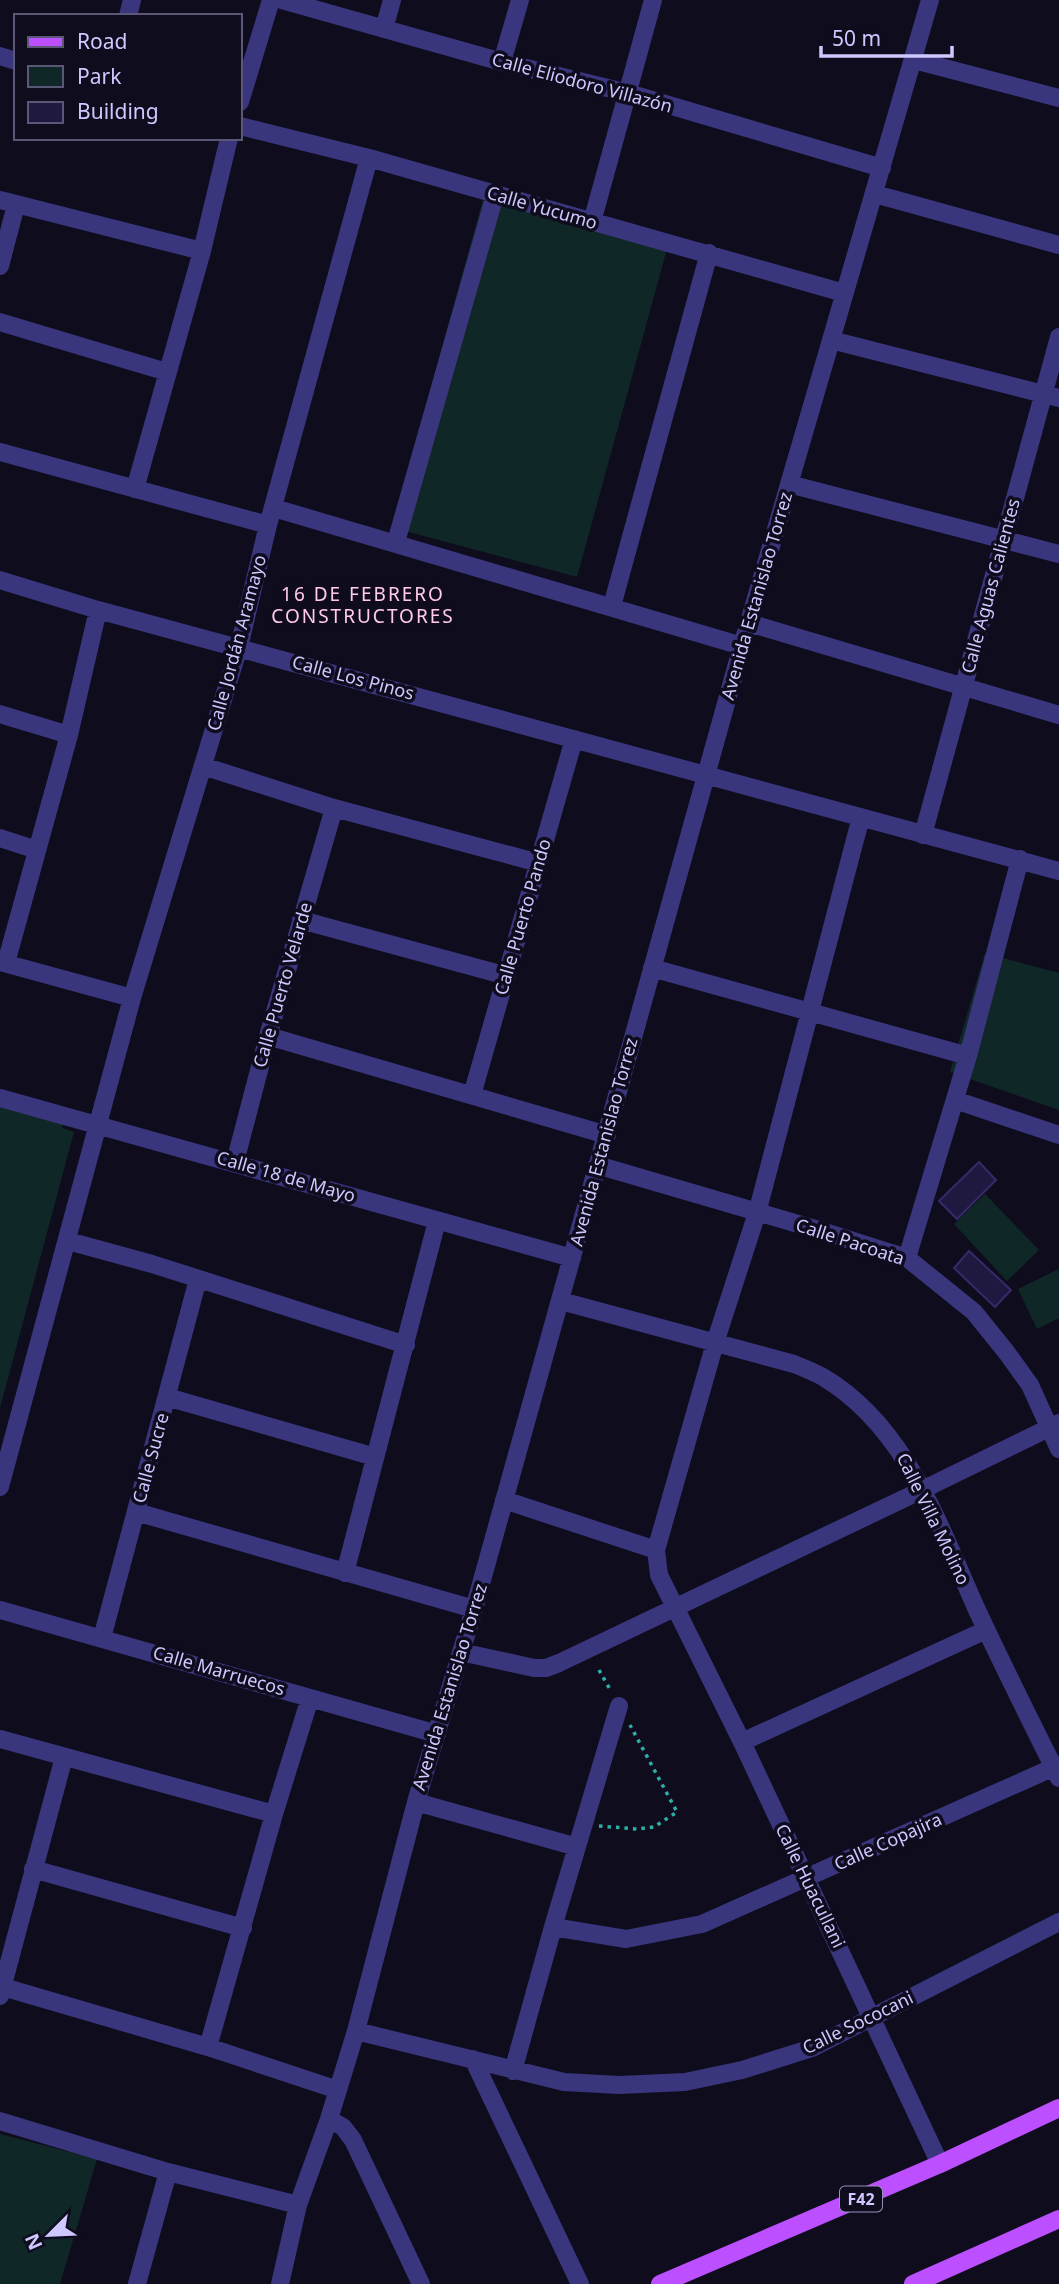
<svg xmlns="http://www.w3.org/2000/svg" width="1059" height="2284" viewBox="0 0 1059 2284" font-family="'Noto Sans',sans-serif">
<rect width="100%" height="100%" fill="#0f0c1e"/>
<!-- green -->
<path fill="#0f2827" d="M484,196L667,249L577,577L405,531L407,473Z
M985,953L1059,973V1110L950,1072Z
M0,1106L63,1123L62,1128L74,1132L0,1408Z
M985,1194L1039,1250L1007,1281L954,1224Z
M1059,1269V1318L1037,1329L1018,1289Z
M0,2134L97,2159L60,2284H0Z"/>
<!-- building -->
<path fill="#1f183f" stroke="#362a6b" stroke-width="2" d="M979,1162L996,1180L957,1219L939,1201Z
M969,1251L1011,1290L995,1307L954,1268Z"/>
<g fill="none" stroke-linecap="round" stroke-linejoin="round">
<!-- path -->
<path stroke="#2cafa7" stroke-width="3.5" stroke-dasharray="3.5 5" stroke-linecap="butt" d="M599,1670L611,1691
M599,1826L637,1829L654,1827L677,1812L630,1725"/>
<!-- minor -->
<path stroke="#39367d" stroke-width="18" d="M282,0L502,62L628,93L882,168
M128,16L132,0
M384,29L392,0
M0,56L16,61
M914,60L1059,98
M502,62L520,0
M240,102L271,0
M240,126L369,158L844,293
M875,194L1059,245
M0,200L202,251
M592,222L653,0
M0,266L16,205
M0,322L167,372
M831,340L1059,398
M0,452L268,525
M789,484L1059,554
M135,489L202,251L229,138
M274,508L742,646
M396,542L495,195
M0,580L98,610L1059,871
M612,606L709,253
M749,623L1059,715
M0,714L69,735
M203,766L334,808L539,863
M861,817L757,1213L715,1343L656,1550L659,1575L742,1742L940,2164
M923,835L1059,337
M0,838L37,850
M301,920L507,976
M0,962L132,998
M6,963L69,735L98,610
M652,968L968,1056
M268,1036L607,1135
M472,1095L574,739
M0,1098L572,1258
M955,1100L1059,1135
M235,1162L268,1036L334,808
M597,1165L822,1231L907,1258L974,1312L1007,1353L1030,1385L1059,1449
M68,1241L152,1264L406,1345
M907,1258L968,1056L1020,859
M561,1301L794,1364C804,1368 814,1372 823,1377C907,1427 939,1526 977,1610C1003,1666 1031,1722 1059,1778
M167,1397L375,1457
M0,1487L132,998L239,647L268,525L369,158
M504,1500L656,1550
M136,1512L474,1609
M345,1573L437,1221
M0,1610L437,1734
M102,1638L198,1279
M461,1652L534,1668H546L559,1663L922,1490L1059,1423
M0,1739L274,1814
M742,1742L986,1630
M416,1802L577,1847
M33,1869L243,1928
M553,1927L626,1939L702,1924L1059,1765
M3,1987L208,2047L338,2090
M0,1996L64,1757
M356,2031L564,2082L619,2085L685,2082L742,2070L812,2048L1059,1922
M208,2047L274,1814L310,1698
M473,2059L580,2284
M513,2071L553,1927L619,1706
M329,2119L343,2127L353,2140L421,2284
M0,2121L168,2172L298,2205
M137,2284L168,2172
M280,2284L298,2205L329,2119L356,2031L416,1802L474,1609L742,646L930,0"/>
<!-- major -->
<path stroke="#bc4fff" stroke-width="18" d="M660,2284L940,2164L1059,2108
M913,2284L1059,2219"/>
</g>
<g text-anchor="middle" stroke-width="7" stroke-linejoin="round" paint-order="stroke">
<!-- shield labels -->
<rect fill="#0f0c1e" stroke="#9590bc" stroke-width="2" x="840" y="2186.5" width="42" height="25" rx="5"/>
<g font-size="16" font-weight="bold" fill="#cec8ff">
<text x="861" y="2205">F42</text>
</g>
<!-- street labels -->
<g font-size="18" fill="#cec8ff" stroke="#0f0c1e">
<text transform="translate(582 83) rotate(15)" y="6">Calle Eliodoro Villazón</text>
<text transform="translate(542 208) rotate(16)" y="6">Calle Yucumo</text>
<text transform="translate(991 586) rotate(-75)" y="6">Calle Aguas Calientes</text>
<text transform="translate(757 596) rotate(-74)" y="6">Avenida Estanislao Torrez</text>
<text transform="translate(237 643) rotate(-75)" y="6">Calle Jordán Aramayo</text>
<text transform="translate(353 678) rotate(15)" y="6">Calle Los Pinos</text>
<text transform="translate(523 917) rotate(-74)" y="6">Calle Puerto Pando</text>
<text transform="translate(283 985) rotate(-74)" y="6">Calle Puerto Velarde</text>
<text transform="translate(604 1142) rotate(-75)" y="6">Avenida Estanislao Torrez</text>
<text transform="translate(286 1177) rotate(16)" y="6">Calle 18 de Mayo</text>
<text transform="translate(850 1242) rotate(18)" y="6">Calle Pacoata</text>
<text transform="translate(151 1458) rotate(-75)" y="6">Calle Sucre</text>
<text transform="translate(933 1519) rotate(64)" y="6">Calle Villa Molino</text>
<text transform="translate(219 1671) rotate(16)" y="6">Calle Marruecos</text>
<text transform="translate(450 1687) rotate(-73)" y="6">Avenida Estanislao Torrez</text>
<text transform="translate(888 1842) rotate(-24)" y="6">Calle Copajira</text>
<text transform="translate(810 1886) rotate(64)" y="6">Calle Huacullani</text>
<text transform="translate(858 2023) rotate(-26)" y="6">Calle Sococani</text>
</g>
<!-- neighbourhood labels -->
<g font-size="19" letter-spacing="2" fill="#ffcaec" stroke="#0f0c1e">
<text x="363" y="601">16 DE FEBRERO<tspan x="363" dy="22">CONSTRUCTORES</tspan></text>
</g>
</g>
<!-- legend -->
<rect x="14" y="14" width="228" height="126" fill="#0f0c1e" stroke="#5b5778" stroke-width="2"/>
<rect x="28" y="37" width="35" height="10" fill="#bc4fff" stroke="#5b5778" stroke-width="2"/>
<text x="77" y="49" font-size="21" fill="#cec8ff">Road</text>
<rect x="28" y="66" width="35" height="21" fill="#0f2827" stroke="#5b5778" stroke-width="2"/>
<text x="77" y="84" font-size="21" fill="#cec8ff">Park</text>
<rect x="28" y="102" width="35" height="21" fill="#1f183f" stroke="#5b5778" stroke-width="2"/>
<text x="77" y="119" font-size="21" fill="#cec8ff">Building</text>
<!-- north arrow -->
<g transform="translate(49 2235) rotate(246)" stroke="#0f0c1e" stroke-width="5" paint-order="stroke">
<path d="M0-5L12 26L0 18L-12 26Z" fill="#cec8ff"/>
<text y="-10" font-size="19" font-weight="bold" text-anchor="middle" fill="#cec8ff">N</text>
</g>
<!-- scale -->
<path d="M821 46v10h131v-10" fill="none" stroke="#cec8ff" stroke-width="3.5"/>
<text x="832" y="46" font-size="21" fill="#cec8ff" stroke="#0f0c1e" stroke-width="5" paint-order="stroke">50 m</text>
</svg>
